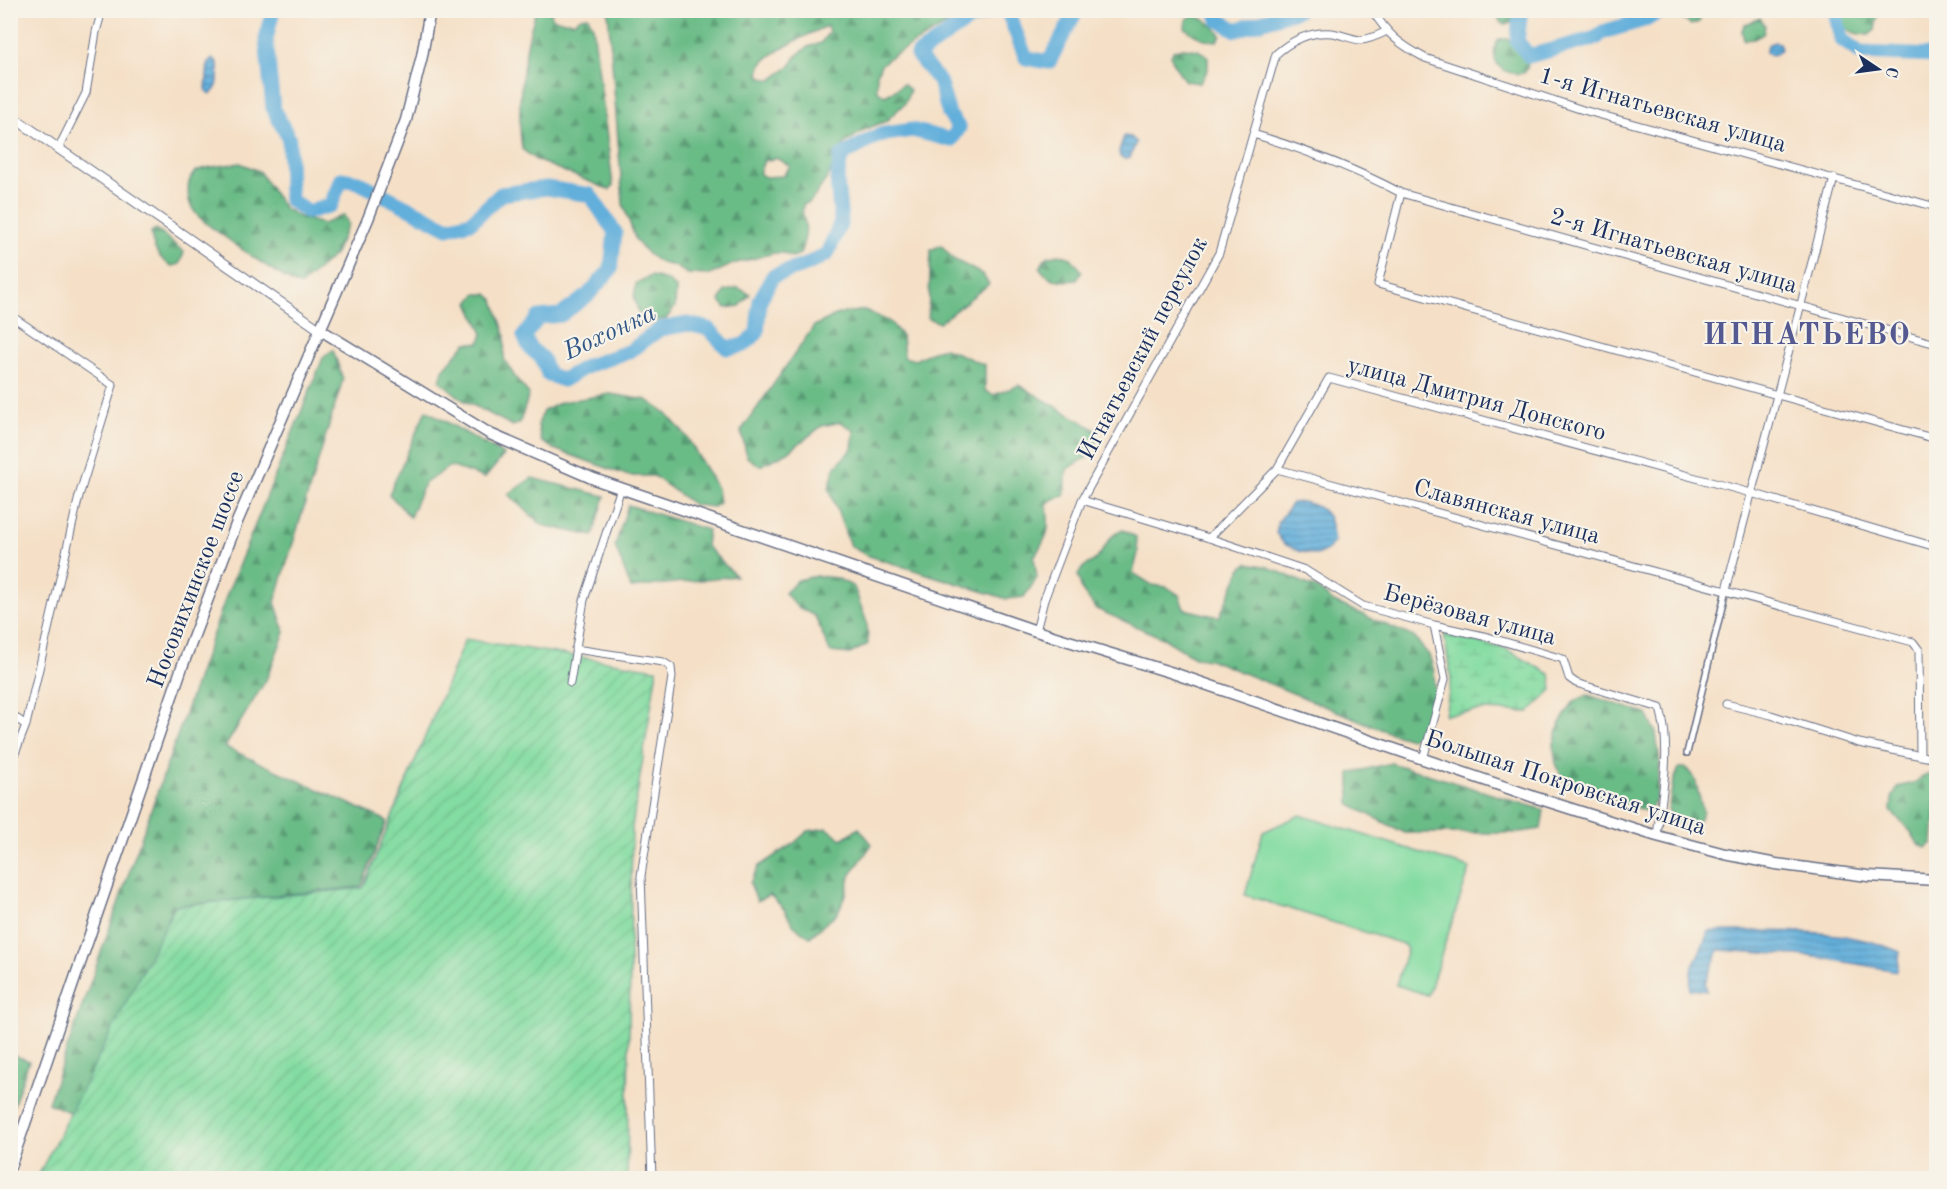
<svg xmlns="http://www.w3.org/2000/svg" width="1947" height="1189" viewBox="0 0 1947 1189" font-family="'Old Standard TT',serif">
<defs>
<pattern id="forest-firs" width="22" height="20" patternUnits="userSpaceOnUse" patternTransform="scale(1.5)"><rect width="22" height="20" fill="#6abc87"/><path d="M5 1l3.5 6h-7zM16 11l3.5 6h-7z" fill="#569972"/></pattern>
<pattern id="wetland-marsh" width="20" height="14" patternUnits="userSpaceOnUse" patternTransform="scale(1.5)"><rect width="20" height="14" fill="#83dca1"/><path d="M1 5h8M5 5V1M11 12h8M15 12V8" fill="none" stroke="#71bd8d"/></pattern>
<pattern id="garden-furrows" width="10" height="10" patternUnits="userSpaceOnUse" patternTransform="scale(1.5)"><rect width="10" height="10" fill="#83dca1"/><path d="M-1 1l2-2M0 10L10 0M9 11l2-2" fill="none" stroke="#71bd8d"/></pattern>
<pattern id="water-rules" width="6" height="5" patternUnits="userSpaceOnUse" patternTransform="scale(1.5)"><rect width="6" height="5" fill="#62afdb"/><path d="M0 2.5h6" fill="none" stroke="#508fb5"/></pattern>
</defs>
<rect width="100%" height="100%" fill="#f7f3e8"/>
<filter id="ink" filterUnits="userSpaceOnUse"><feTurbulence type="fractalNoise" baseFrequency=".0167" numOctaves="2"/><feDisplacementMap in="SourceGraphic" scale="12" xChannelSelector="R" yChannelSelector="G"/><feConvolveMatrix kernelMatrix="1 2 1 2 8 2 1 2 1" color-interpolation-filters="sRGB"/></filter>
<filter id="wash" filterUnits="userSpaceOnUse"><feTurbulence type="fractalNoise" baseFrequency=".008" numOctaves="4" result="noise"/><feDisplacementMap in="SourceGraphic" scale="24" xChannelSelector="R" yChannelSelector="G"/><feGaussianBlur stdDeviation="1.35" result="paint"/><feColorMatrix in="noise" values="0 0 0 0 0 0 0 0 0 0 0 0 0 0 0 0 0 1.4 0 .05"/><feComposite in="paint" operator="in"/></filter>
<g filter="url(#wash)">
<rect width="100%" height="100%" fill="#f5e0c7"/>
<!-- forest -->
<path fill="url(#forest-firs)" stroke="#427672" stroke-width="1.5" fill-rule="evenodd" d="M536,11H552L551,16L557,20L574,22L581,17L588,16L593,26L613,185L610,190L536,160L522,149C516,106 523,51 536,11Z
M608,11V10L963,11L948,24L890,57L881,65L877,74V90L885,96L894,91L903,84L910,90L905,103L886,121L866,129L845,143L827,178L812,200L803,205C801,213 804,216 805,224C807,234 803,244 800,254L792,257L783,253H774L733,264L710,275L688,274L675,266L661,263L649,255L636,241L623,204ZM827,26L829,32L821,43L808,47L797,55L791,65L772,80L763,78L759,74C759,74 761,66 761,65C770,51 812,33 827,26ZM776,158L790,166L783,176L765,177L759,173L764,161Z
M1495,11H1514L1512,23L1506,24L1501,23Z
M1683,11V10L1704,11L1699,22L1691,25L1681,18L1680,13Z
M1838,11H1878L1875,30L1869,35C1848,34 1844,30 1838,11Z
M1192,16C1205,17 1214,25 1221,35L1217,41C1205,41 1194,36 1185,28L1186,20Z
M1760,18L1765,26L1763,34L1754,39L1744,40L1742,32L1744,25Z
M1502,39H1508L1528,63L1527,69L1524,73C1501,76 1489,63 1497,41Z
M1184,48L1198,50L1208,57V70L1200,83L1185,81L1173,63L1171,55L1174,50Z
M240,163L259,171L284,208L299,217L323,224L344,215L348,224L334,255L301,285L295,284C270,269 246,253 222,235C213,228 201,221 194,211C187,202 185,181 195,172C203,166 230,165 240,163Z
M156,229L184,252L180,264L172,266C158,259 152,247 151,232Z
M941,245L953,259L982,274L989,284L939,323L928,318L931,250Z
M1059,254L1071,258L1082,271L1077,280C1061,282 1049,281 1040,268L1046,257Z
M651,276L667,280L676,288L675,307L666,319L650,321L640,317L634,298L636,283Z
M738,288L750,294L740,306L726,308L720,301L725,291Z
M476,294H488L494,300L505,335L504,359L515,377L529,394L520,423L513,426L463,400L440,381L443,370L466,343H479L483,334L469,303Z
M865,310L890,322L902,336L904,357L915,360L933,351L945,348L985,365V391L994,395L1019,385L1096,430L1098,440L1088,457L1067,469C1064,479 1068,487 1064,496L1053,499L1047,504C1050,532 1049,534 1034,557L1037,578L1024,597L1007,599L866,555L850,546L829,488L835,467L852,449L854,431L841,422L822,426L788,452L760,466L747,457L741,431L814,326L838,314Z
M333,350L343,379L275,602L285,632L266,680L225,747L387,821L361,887L173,906L87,1120L48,1103L227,594L323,358Z
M610,394L647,400L666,413L687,437L717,488L719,503L713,507L694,505L654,476H629L554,449L541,441L538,425L543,411L562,402Z
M426,410L504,455L485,478L450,466L424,484L410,517L389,494Z
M532,478L605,496L593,536L542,525L508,494Z
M628,505L708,530L706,546L736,576L631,588L615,546Z
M1123,530L1136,537L1138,553L1133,573L1152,585L1167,587L1179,595L1184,609L1219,617L1242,567L1248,563L1268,567L1318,589L1334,602L1414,637L1429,655L1434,671L1435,692L1420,732L1410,739L1388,732L1209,659L1194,657L1165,639L1096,609L1082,591L1078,575C1085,562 1087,567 1096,559C1108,547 1105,537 1123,530Z
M817,576L837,578L854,587L867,623L868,644L850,654L830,652L815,616L797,607L785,593L798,580Z
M1588,695L1647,714L1656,733L1660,762L1657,798L1649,812L1566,783L1556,766L1554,744L1560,723L1574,701Z
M1391,763L1544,810L1541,829L1513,833H1405L1350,805V773Z
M1679,768H1686L1695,779L1703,812L1695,828L1676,824L1668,810L1673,783Z
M1927,774L1936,775V804L1933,843L1926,848L1918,844L1911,832L1891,811L1892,799L1897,787L1914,783Z
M827,828L842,839L859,828L872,844L850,876L846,894L838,912L810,937L794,926L784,909L770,895L757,901L750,883L759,866L793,844L808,831Z
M11,1054L29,1061L11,1112Z"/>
<!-- wetland -->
<path fill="url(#wetland-marsh)" stroke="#4f8680" stroke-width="1.5" d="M1444,634L1506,649L1550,674L1552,690L1529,712L1484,710L1445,715L1451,679Z"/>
<!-- garden -->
<path fill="url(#garden-furrows)" stroke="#4f8680" stroke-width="1.5" d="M465,639L657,669L632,827L627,1178H37L175,906L363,888Z"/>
<!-- pitch -->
<path fill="#83dca1" stroke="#4f8680" stroke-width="1.5" d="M1300,815L1470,868L1428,995L1396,985L1407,949L1403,944L1245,895L1263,832Z"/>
<!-- water -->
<path fill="url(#water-rules)" stroke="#3e6f9c" stroke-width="1.5" d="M1775,42L1779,43L1781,49L1776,54L1770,55L1766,53V48L1769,44Z
M213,59L218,64C218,75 221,88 210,94L206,91L208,62Z
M1124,136L1131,137L1136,142L1130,158L1125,159L1120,157L1119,151Z
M1303,502C1329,508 1331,517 1334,542L1327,550L1317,555L1299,551L1284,544L1276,533L1278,522L1292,503Z
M1709,931C1771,932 1843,926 1900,952L1897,971L1810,956L1719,950L1705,983L1707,991L1690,989L1691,971Z"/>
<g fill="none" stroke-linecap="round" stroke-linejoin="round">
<!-- river -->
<path stroke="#62afdb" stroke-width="15" d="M273,10L266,39L273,108L289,139L290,200L308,212L331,205L341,179L358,182L448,228L471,222L501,194L547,188L590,195L615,232L611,269L588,295L561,315L539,317L524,336L530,348L542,358L548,374L563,380L587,366L630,351L660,329L688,324L709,329L727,348L744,345L757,333L760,300L773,276L806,265L827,254L841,222L837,180L841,156L879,135L912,130L951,140L959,128L949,114L939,81L917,55L970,19L993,10
M1007,10L1026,58L1049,62L1075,13L1073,10
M1216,10L1219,20L1236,30L1298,10
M1521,10L1517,41L1529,56L1596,38L1603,32L1647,19L1662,10
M1835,10L1841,39L1860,53L1936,56"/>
</g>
</g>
<g filter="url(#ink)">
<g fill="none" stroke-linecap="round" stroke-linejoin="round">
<defs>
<path id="pedestrian" d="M1687,753L1726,590"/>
<path id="minor" d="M1372,10C1388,35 1399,44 1425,58L1583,110L1936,207
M1253,134C1306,150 1352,167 1401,193L1936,344
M59,147L86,93L96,32L102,10
M1401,193L1378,284L1936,439
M10,315L113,385L79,496L26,725L10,766
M1277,469L1913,642L1919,650L1920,756
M1082,500L1209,538L1305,570L1363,606L1434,625L1488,637L1563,659L1569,678L1576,683L1660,708C1672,750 1662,794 1657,836
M1209,538L1277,469L1329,378L1751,493L1936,547
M1726,590L1834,178
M1036,631L1044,600L1082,500L1219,253L1276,54C1292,40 1310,31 1332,33C1341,34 1350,39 1360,40C1369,40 1379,35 1387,31
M575,649L663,662L671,667L672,677L641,876L652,1178
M570,683L584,600L621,488
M1726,704L1771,715L1859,743L1936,759
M10,714L26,725
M1423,759L1445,679L1434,625"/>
<path id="tertiary" d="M10,115L319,329"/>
<path id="secondary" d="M319,329L490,434L594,479L1036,631L1173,673L1534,797L1657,836L1725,854L1776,864L1868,876L1936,880
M10,1167L182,667L237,522L368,219L406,120L422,56L430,10"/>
</defs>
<!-- pedestrian casing -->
<use href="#pedestrian" stroke="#676d83" stroke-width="8"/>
<!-- minor casing -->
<use href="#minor" stroke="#676d83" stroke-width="9"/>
<!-- tertiary casing -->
<use href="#tertiary" stroke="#676d83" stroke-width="11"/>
<!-- secondary casing -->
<use href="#secondary" stroke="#676d83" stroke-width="13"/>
<!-- pedestrian -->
<use href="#pedestrian" stroke="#fff" stroke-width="5"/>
<!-- minor -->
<use href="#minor" stroke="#fff" stroke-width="7"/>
<!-- tertiary -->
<use href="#tertiary" stroke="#fff" stroke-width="9"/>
<!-- secondary -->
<use href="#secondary" stroke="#fff" stroke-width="10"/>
</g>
</g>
<g text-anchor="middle" stroke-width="4.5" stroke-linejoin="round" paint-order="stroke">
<!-- street labels -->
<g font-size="24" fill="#1b2f5e" stroke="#f7f3e8">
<text transform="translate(1663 109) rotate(16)" y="8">1-я Игнатьевская улица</text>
<text transform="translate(1674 250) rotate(16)" y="8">2-я Игнатьевская улица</text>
<text transform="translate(1142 348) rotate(-62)" y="8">Игнатьевский переулок</text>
<text transform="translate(1477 398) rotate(15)" y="8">улица Дмитрия Донского</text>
<text transform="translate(1507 511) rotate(15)" y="8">Славянская улица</text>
<text transform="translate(195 579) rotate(-69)" y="8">Носовихинское шоссе</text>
<text transform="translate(1470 614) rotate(15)" y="8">Берёзовая улица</text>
<text transform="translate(1566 782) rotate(18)" y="8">Большая Покровская улица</text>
</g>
<!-- water labels -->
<g font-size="26" font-style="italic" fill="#305584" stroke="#f7f3e8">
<text transform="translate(609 331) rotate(-25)" y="9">Вохонка</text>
</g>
<!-- district labels -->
<g font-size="30" font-weight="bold" letter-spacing="1.5" fill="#545991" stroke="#f7f3e8">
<text x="1807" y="344">ИГНАТЬЕВО</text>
</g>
</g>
<!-- margin -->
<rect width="1947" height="1189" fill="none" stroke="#f7f3e8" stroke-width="36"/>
<!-- north arrow -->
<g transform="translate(1878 69) rotate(103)" stroke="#f7f3e8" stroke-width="4.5" paint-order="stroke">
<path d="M0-4.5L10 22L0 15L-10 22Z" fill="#1b2f5e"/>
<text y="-9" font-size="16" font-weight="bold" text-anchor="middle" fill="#1b2f5e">С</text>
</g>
</svg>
